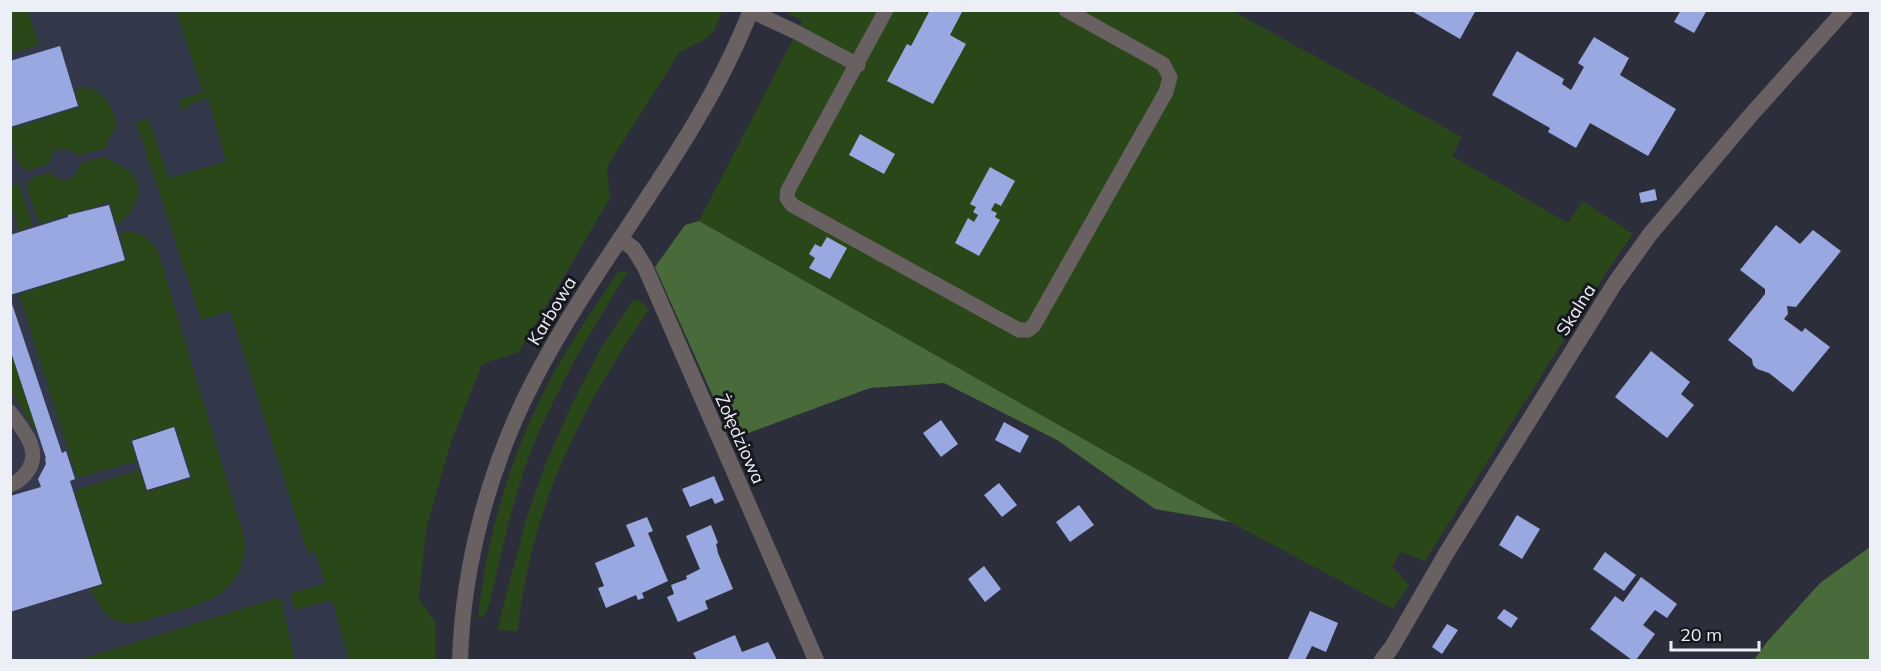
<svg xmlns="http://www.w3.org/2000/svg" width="1881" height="671" viewBox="0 0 1881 671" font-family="Mulish,sans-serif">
<rect width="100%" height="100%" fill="#2c2f3b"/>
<!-- built -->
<path fill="#33384a" d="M10,11H184L370,660H11Z"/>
<!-- green -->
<path fill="#294719" d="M11,10L28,11L39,45L11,54V30L13,29Z
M1231,10L1462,137L1452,156L1568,223L1583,201L1633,234L1607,271L1425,561L1401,552L1392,566L1409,585L1393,609L1230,522L699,221L803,20L788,14L789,11Z
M176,11H722C710,46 707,35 679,53L607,167L610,198L519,352L482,364L451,442L426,529L419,599L435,622V660H349L332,600L295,610L290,594L325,583L315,551L308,554L230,311L201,320L136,122L148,118L169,178L226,161L208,98L189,104L190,107L182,110L179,100L203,92Z
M85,87C105,92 111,104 117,124L105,148L78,156L71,150L58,149L53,153L47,165L26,171C16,165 10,141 11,129L80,107L75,89Z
M104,157C112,162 123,166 130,172C149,187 132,216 116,225L109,202L39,224L26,184L31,178L50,172L56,178L67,180L77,173L80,163Z
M19,184L33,226L19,230L11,205L10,186Z
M128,232C144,233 151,239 158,252L245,540C244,593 210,602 166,614C152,618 136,626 121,622C105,618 96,603 91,589L103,584L75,490L139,470L147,492L192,478L176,426L130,440L137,461L77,478L19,294L127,260L119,233Z
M623,271L628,272C594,325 561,381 536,439C514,491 503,548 490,602L485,615L478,619C486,537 510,456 549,382C568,344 594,310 617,273Z
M634,299L643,303L649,309C581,409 530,508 518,631L497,630L527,516L547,460L573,402L601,348Z
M11,351L36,428L34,429L11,391Z
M280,597L295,660H78Z"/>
<!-- forest -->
<path fill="#496a3a" d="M699,221L1230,522L1155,509L1057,440L944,383L870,388L732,439L655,267L685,225Z
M1870,547V660H1754L1767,642L1820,583Z"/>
<!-- building -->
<path fill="#99a8e0" d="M930,10H959L962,12L950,35L966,44L933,104L887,81L907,44L911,46Z
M1410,10H1476L1460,39Z
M1681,10H1707L1694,33L1674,22Z
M1594,37L1629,58L1620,75L1676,109L1648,156L1590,123L1576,148L1548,132L1550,128L1492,95L1517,51L1564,79L1562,84L1571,90L1584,67L1578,63Z
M60,46L78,106L10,127V61Z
M860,134L895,154L884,174L849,155Z
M990,167L1015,181L1001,206L995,203L991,210L997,213L995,217L1000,220L979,256L955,243L968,218L974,222L978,215L973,212L976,207L970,204Z
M1655,189L1657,200L1641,203L1639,193Z
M109,205L125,260L10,295V235L68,217V215Z
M1776,225L1800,244L1813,230L1841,251L1796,307L1787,306L1788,314L1784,319L1802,332L1805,328L1830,347L1793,392L1769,373L1757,369L1753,365L1752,359L1728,340L1765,294V289L1740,270Z
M827,237L847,248L830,279L809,268L815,258L809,254L815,244L821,247Z
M10,298L62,453L66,451L75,479L70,481L102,584L10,612V496L41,487L38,479L46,464L45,459L46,458L10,349Z
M1651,351L1690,382L1681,394L1694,405L1667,438L1615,397Z
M941,420L958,444L941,457L923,433Z
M1004,422L1029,436L1020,453L995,440Z
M174,427L190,477L147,490L132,441Z
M714,476L724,500L715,504L712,498L690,507L682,489Z
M999,483L1017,505L1002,517L984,495Z
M1079,505L1094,525L1070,542L1056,522Z
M1517,515L1540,529L1522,559L1499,545Z
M647,517L653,531L648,533L668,581L642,593L644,598L638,600L636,595L606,608L598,588L604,586L595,563L635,546L626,525Z
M711,525L718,543L716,544L718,553L733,589L705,601L708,609L678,622L667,597L674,594L671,585L687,579L686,576L700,569L686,536Z
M1605,552L1636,575L1624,591L1593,569Z
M984,566L1001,589L985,602L968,579Z
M1641,577L1677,604L1667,618L1655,610L1643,625L1655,634L1636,660H1632L1590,629L1615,596L1623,602Z
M1504,609L1518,618L1511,628L1497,618Z
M1310,611L1338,623L1326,652L1312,646L1305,660H1291L1288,659Z
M1447,624L1458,630L1442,654L1432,647Z
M735,635L742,652L768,642L777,660H697L693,653Z"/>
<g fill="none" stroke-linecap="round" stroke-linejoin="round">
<!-- service -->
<path stroke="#686061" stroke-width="15" d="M886,10L788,190L787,198L792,205L1019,330H1028L1034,325L1166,92L1170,77L1163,64L1066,10
M751,11L796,32L858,65
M10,412C22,429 41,448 29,469C24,477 19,482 10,485"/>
<!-- minor -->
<path stroke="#686061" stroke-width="16" d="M620,239L633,248L645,267L816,660
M1382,660L1392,647L1447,552L1615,283L1651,233L1750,116L1845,10"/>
<!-- tertiary -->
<path stroke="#686061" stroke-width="16" d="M460,660C463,563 490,464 535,378C601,251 699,144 751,10"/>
</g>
<g text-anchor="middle" stroke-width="6" stroke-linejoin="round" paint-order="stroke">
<!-- street labels -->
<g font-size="18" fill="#edeff7" stroke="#16181d">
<text transform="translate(1576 310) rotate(-58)" y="6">Skalna</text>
<text transform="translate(552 311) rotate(-59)" y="6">Karbowa</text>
<text transform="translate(740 439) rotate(66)" y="6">Żołędziowa</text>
</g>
</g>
<!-- border -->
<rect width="1881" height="671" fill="none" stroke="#edeff7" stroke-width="24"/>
<!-- scale -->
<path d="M1671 641v9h88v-9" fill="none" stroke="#edeff7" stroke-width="3"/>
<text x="1680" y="641" font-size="18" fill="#edeff7" stroke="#16181d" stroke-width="4.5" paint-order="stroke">20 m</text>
</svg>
